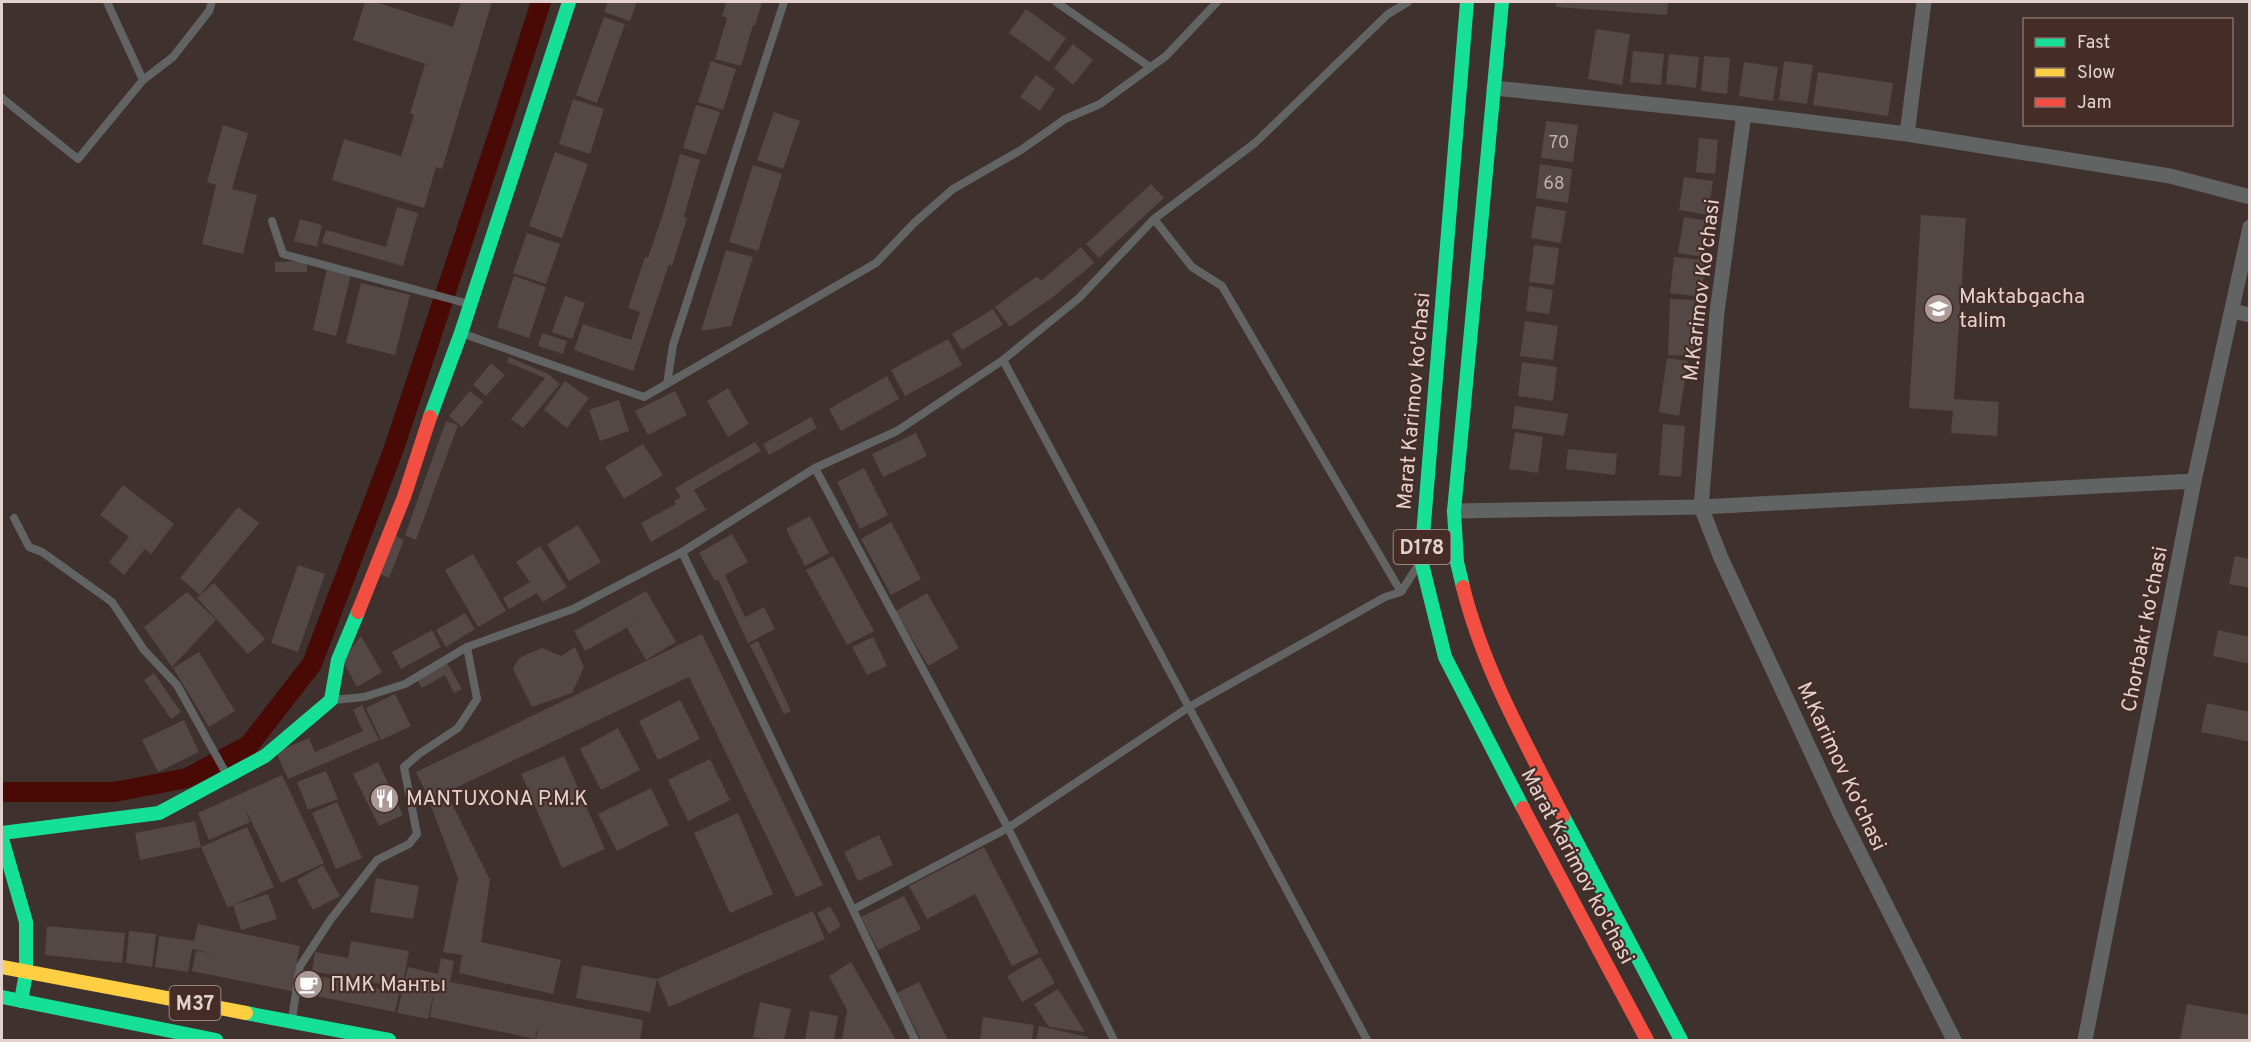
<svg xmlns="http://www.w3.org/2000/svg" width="2251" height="1042" viewBox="0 0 2251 1042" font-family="Overpass,sans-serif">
<rect width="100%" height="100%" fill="#3f312e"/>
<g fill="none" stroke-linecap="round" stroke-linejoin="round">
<!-- canal -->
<path stroke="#490905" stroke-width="20" d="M2,792H114L187,778L249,745L312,664L393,451L504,117L541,2"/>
</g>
<!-- building -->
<path fill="#534845" d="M365,2H376L453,27L461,2H492L442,169L436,167L424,208L332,180L344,139L401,156L414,115L410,113L425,64L432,66L353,40Z
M608,2H637L630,21L604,12Z
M726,2H762L755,26L753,25L741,66L715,59L727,18L722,16Z
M1556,2H1668L1667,15L1556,7Z
M1026,9L1066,38L1049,62L1009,33Z
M604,17L625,24L597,103L576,95Z
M1596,29L1630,34L1622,85L1588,79Z
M1073,44L1093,60L1073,85L1054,68Z
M1633,51L1664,54L1661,85L1630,82Z
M1669,54L1699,57L1696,88L1666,84Z
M1704,56L1730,58L1727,94L1701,91Z
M711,61L736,69L723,110L698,102Z
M1784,61L1813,65L1807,104L1779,100Z
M1744,62L1778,67L1773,101L1739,96Z
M1818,72L1893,83L1888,116L1813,105Z
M1036,75L1055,89L1040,111L1020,97Z
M573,99L604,109L590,154L559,144Z
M696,105L720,112L706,155L683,148Z
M774,112L800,121L783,169L757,160Z
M1546,121L1578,125L1573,162L1541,158Z
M223,125L248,133L232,189L257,195L243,254L202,244L216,185L207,182Z
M1699,138L1718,140L1715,174L1696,172Z
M555,152L588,164L562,238L529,226Z
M680,154L700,160L684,217L687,218L672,266L669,264L633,371L574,350L583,324L631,340L640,312L628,308L645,257L648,258L664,211Z
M1540,164L1572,169L1568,203L1536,198Z
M753,165L782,174L758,251L729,242Z
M1684,177L1713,181L1708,215L1679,210Z
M1151,184L1164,198L1099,258L1086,244Z
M1536,206L1566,211L1561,243L1531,238Z
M397,207L418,213L403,266L322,243L326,230L386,247Z
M1921,215L1966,218L1954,399L1999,402L1997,436L1951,433L1953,411L1909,408Z
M1684,217L1709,221L1703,257L1678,253Z
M300,219L322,225L317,247L294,241Z
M527,233L560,244L546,284L513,273Z
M1534,245L1559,248L1554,285L1529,282Z
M1081,247L1094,263L1053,297L1010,327L995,307L1037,276L1041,281Z
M726,250L753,257L731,326L701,331Z
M1674,257L1705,260L1702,297L1670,293Z
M307,261V272H275V262Z
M327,268L351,274L336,336L313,330Z
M514,276L546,287L529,338L497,327Z
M361,283L410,295L395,355L346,343Z
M1529,286L1553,290L1549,314L1526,311Z
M565,296L585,303L572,339L552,332Z
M1670,299L1695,300L1693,356L1668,355Z
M993,309L1003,325L962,350L952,334Z
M1525,321L1558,326L1553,360L1520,356Z
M542,333L567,341L563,354L538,346Z
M948,339L962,365L905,396L891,370Z
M509,357L548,374L560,384L523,428L511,419L545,378L507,362Z
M1667,358L1688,361L1679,416L1659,412Z
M1522,362L1557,367L1553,401L1518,396Z
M491,363L505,375L486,396L473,385Z
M887,376L899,399L841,431L829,409Z
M565,381L589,398L567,428L544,410Z
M728,388L749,424L728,437L707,401Z
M470,391L483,402L462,427L449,416Z
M675,391L687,415L648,435L635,411Z
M619,400L629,431L600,441L589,410Z
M1515,406L1568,414L1564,436L1512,428Z
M811,417L817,428L769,455L763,444Z
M446,421L458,425L416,540L405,535Z
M1663,424L1685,426L1681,477L1659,475Z
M1515,432L1543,437L1538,473L1509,469Z
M916,433L927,456L883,477L872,454Z
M755,442L761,451L694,490L706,510L651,542L641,523L676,504L674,501L681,497L675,488Z
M643,444L663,475L624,499L605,467Z
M1568,449L1617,454L1615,475L1566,469Z
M864,468L888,515L860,529L837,482Z
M123,485L174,524L151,554L145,549L124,575L109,562L129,537L100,515Z
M238,507L259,523L200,595L180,578Z
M810,516L829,553L805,566L786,529Z
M891,522L921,579L891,595L861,539Z
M578,525L601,562L569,581L547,544Z
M732,534L748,562L725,575L745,617L764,607L775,629L748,643L718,579L715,581L699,553Z
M396,536L404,540L389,578L380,574Z
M540,546L567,587L543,602L537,593L509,609L503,598L530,582L516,562Z
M473,554L506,611L478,627L445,570Z
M833,556L874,631L847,645L806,570Z
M2235,556L2250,559V588L2229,584Z
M298,565L325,574L298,652L271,643Z
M214,583L265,639L248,654L197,598Z
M646,591L676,642L646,660L627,628L639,621L585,651L574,631Z
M187,592L216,620L172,667L144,627Z
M927,593L959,648L928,666L896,611Z
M465,613L475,629L446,647L436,630Z
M432,630L441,647L401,669L392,652Z
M2218,630L2250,637V664L2213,656Z
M702,634L823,885L796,897L689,677L430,800L416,772Z
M361,636L382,672L357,687L342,660Z
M873,637L887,666L867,675L852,647Z
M758,641L791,711L784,714L750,645Z
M575,647L584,667L572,693L532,707L513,669L519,658L542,648L561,656Z
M199,652L235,711L209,727L173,668Z
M447,663L462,689L454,693L445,675L422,688L417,680Z
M154,673L181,712L171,719L144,680Z
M395,694L411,726L381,740L366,708Z
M680,700L700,739L658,760L639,721Z
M2207,703L2250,712V742L2201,732Z
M362,705L379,740L288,779L276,752L309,738L315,752L363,731L353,710Z
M184,720L199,752L158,772L142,740Z
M618,728L640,770L601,790L580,749Z
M564,756L605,849L562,868L521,774Z
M710,759L730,800L688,821L668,780Z
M378,762L403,815L379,826L353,774Z
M326,771L338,799L308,810L297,782Z
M282,775L324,863L281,883L245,808L250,822L209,840L198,813Z
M651,788L669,825L617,851L598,814Z
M447,794L490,880L481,942L561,960L553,994L459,973L462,955L443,952L458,878L430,803Z
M337,802L362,858L336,869L312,813Z
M738,813L773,894L730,913L694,833Z
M195,821L201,847L140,860L135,833Z
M247,827L274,887L233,905L268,894L277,919L241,930L233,905L228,908L201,847Z
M879,835L893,865L858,881L844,852Z
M984,847L1039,953L1012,966L975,894L927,919L909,886Z
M323,865L340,896L313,910L297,880Z
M376,878L419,886L413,919L370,912Z
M904,896L921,929L878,950L861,917Z
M830,906L841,926L829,934L817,913Z
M813,911L825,939L669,1007L657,979Z
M198,924L300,946L295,971L399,993L395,1012L192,971L196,951L210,953L192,949L188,972L155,967L159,936L194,941Z
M47,926L125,933L122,963L45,955Z
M129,931L156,934L152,967L126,963Z
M351,941L409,951L402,988L312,971L315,952L348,958Z
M1040,957L1055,983L1022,1002L1007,976Z
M441,958L454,961L450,982L643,1020L640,1040H536L539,1022L535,1039L430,1017L435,986L428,1019L397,1013L408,967L438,974Z
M851,962L896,1040H842L847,1010L829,976Z
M582,965L657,979L650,1012L576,998Z
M919,982L948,1040H921L897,993Z
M1058,989L1085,1032L1049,1027L1034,1004Z
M760,1002L791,1009L784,1040H769L753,1037Z
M2187,1004L2250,1015V1040H2180Z
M810,1011L838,1016L834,1040H805Z
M983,1017L1034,1025L1032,1040H980Z
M1039,1026L1088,1037L1087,1040H1036Z"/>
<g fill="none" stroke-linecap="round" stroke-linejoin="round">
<!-- lane -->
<path stroke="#626464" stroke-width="8" d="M107,2L143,80
M1056,2L1150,67
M2,98L78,159L143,80L173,57L209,11L212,2
M1154,219L1192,267L1222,286L1401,592
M272,221L283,254L469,304
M461,333L644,397L876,263L914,223L953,189L1021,150L1065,119L1100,104L1166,56L1217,2
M1003,360L1367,1040
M667,384L673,345L784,2
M815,468L1008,828L1114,1040
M14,518L29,547L42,552L112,602L144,650L177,685L227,775
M682,552L915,1040
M334,700L364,697L405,684L467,647L573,609L682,552L815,468L897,431L1003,360L1079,298L1154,219L1255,143L1388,14L1408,2
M854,909L1008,828L1189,707L1385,597L1401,592L1417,567
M292,1019L300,966L331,919L377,860L409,844L417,834L404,767L419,754L458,728L477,699L467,647"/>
<!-- street -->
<path stroke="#626464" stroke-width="15" d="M1494,88L1744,114L1907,134L2170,176L2250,197
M1744,114L1717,312L1701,507L1721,558L1840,814L1954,1040
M1907,134L1924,2
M2232,311L2250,315
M1454,511L1701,507L2194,481
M2085,1040L2194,481L2250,227"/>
<!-- fast -->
<path stroke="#16e098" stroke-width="14" d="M1467,2L1421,560L1445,657L1523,808
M430,417L461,333L569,2
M1463,587L1457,562L1454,511L1502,2
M1563,816L1681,1040
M2,833L159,813L265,756L331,700L338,660L358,612
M2,839L26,922V973L21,1001
M2,997L216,1040
M246,1013L389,1040"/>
<!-- slow -->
<path stroke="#ffcf43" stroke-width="14" d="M2,967L246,1013"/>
<!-- jam -->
<path stroke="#f24e42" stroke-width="14" d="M1463,587C1483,668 1525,742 1563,816
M358,612L404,497L430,417
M1523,808L1647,1040"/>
</g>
<!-- icons -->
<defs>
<symbol id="school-disc" viewBox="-11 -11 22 22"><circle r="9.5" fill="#aa9996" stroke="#462c27"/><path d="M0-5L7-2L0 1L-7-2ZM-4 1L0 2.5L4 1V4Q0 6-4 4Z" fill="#fff"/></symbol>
<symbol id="restaurant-disc" viewBox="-11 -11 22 22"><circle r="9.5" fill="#aa9996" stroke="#462c27"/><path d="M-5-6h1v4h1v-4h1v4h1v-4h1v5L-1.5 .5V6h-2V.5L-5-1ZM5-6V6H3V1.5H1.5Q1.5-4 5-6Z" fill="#fff"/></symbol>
<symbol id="cafe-disc" viewBox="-11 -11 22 22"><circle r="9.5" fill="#aa9996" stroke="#462c27"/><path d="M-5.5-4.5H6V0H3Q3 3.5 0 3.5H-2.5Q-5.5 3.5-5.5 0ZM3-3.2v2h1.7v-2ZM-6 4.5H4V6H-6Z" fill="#fff"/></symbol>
</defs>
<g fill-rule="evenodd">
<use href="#school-disc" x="1922" y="292" width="33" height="33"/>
<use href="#restaurant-disc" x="368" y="782" width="33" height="33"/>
<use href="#cafe-disc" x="292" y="968" width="33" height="33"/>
</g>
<g text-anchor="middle" stroke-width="4.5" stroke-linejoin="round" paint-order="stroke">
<!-- number labels -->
<g font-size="18" fill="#bfafac">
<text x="1559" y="148">70</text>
<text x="1554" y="189">68</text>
</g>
<!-- shield labels -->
<g fill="#462c27" stroke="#b4a09c" stroke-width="1.5">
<rect x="1393.5" y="530" width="57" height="34" rx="4.5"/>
<rect x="169.5" y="986" width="51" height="34" rx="4.5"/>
</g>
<g font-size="20" font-weight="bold" fill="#e3d1ce">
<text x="1422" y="554">D178</text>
<text x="195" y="1010">M37</text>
</g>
<!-- street labels -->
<g font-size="21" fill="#e3d1ce" stroke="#462c27">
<text transform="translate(1701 290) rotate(-83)" y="7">M.Karimov Ko'chasi</text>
<text transform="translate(1413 401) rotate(-85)" y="7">Marat Karimov ko'chasi</text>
<text transform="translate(2144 629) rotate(-79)" y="7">Chorbakr ko'chasi</text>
<text transform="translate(1842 766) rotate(65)" y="7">M.Karimov Ko'chasi</text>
<text transform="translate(1578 866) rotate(62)" y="7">Marat Karimov ko'chasi</text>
</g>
<!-- poi labels -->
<g font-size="21" fill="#e3d1ce" stroke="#462c27" text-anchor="start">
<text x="1959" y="303">Maktabgacha<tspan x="1959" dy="24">talim</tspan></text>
<text x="406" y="805">MANTUXONA P.M.K</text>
<text x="330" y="991">ПМК Манты</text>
</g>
</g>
<!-- border -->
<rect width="2251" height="1042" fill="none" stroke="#e3d1ce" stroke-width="6"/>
<!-- legend -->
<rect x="2023" y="18" width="210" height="108" fill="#462c27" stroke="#856e6a" stroke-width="1.5"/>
<rect x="2035" y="38" width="30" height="9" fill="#16e098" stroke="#856e6a" stroke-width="1.5"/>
<text x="2077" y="48" font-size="18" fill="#e3d1ce">Fast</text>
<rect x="2035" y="68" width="30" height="9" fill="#ffcf43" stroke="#856e6a" stroke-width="1.5"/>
<text x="2077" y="78" font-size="18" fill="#e3d1ce">Slow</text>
<rect x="2035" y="98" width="30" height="9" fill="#f24e42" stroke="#856e6a" stroke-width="1.5"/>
<text x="2077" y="108" font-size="18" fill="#e3d1ce">Jam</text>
</svg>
